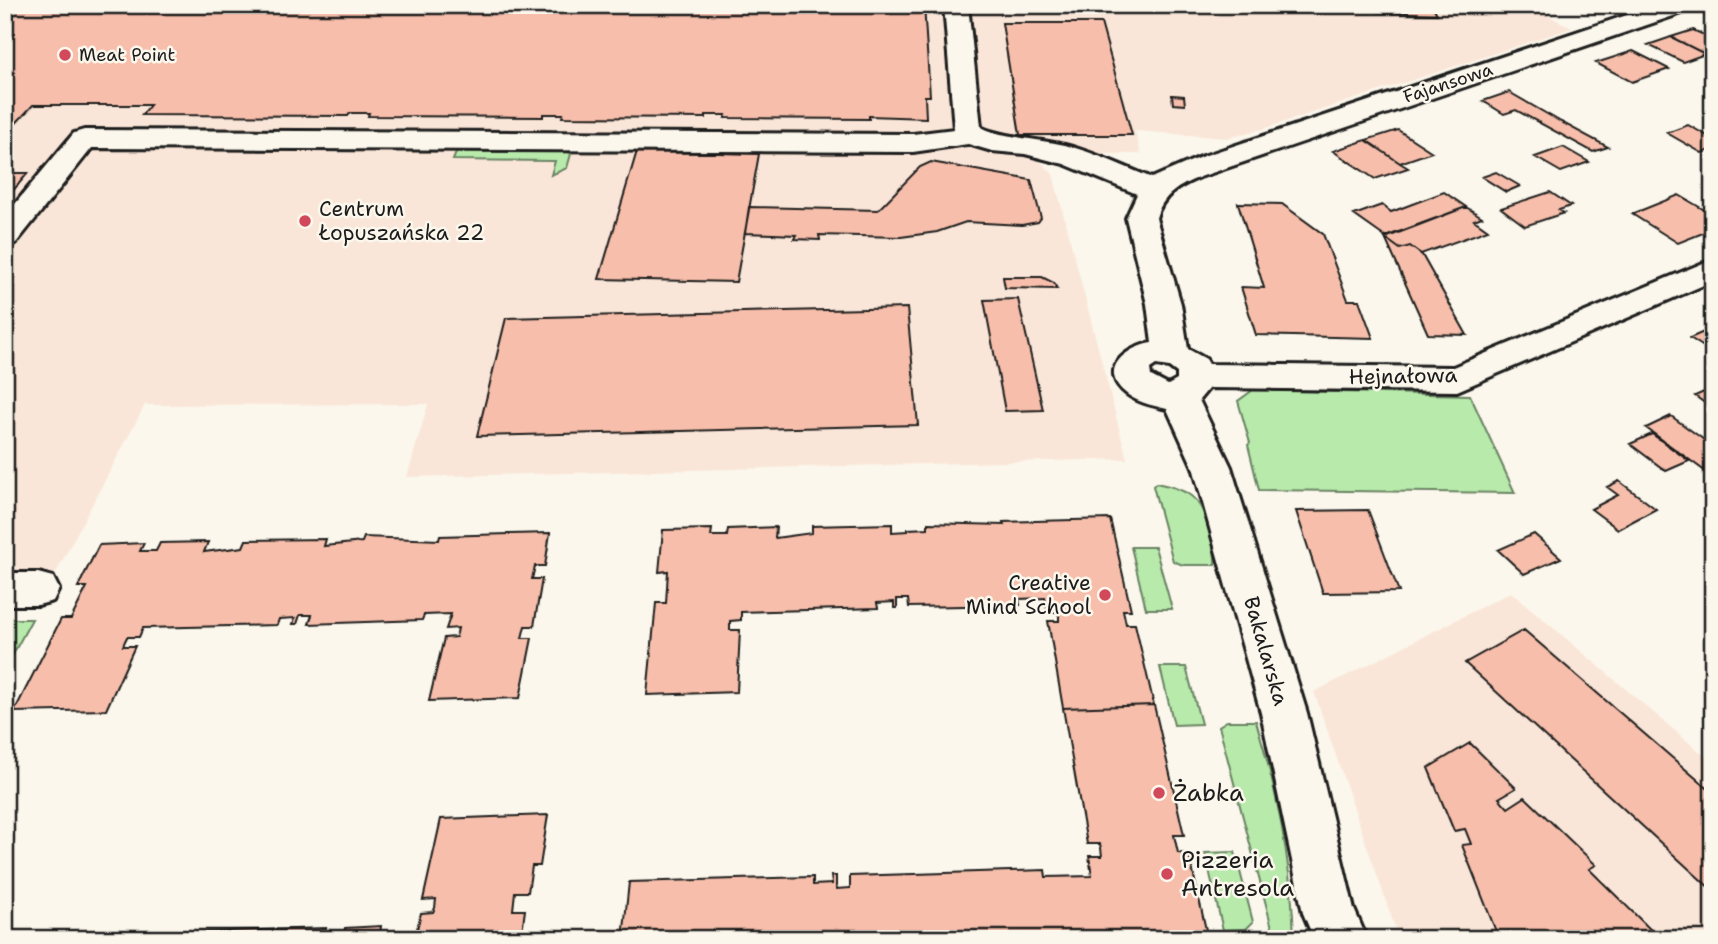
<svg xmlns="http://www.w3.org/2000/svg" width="1718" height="944" viewBox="0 0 1718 944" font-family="'Shantell Sans',sans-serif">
<rect width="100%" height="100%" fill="#fbf7ec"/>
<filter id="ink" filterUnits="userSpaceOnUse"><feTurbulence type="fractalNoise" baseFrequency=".0143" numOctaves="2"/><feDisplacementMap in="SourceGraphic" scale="14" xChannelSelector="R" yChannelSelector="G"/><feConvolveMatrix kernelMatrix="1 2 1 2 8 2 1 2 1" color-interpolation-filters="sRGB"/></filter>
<g filter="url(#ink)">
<!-- built -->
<path fill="#fae6d8" d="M5,5H1528L1572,28L1263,129L1227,138L1135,131L1141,154L1019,153L1039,160L1053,174L1127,459L407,477L428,404L145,405L52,580H5Z
M1511,592L1713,763V939H1399L1314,692Z"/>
<!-- green -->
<path fill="#b7eaab" stroke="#6a8364" stroke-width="2" d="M458,148L566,149L571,154L567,168L551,175L555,161L453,160Z
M1253,390L1470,395L1515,493L1259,490L1248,445L1250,443L1238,401Z
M1156,483C1193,490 1203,500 1211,537C1213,546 1216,555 1215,565H1183L1173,561L1153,486Z
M1131,547H1155L1172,609H1146Z
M5,619H32L5,669Z
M1186,667L1201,724L1174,725L1160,667Z
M1227,721H1256C1277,791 1292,866 1294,939H1275L1219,726Z
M1235,852L1253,922L1246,929L1223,930L1205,853Z"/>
<!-- building -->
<path fill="#f7bfab" stroke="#1c1c1c" stroke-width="2" d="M5,5H924L930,96H925L926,118L869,116V119L725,118L726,115H706V118L562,117L563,114H543V117L368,116L369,113H350L348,116L142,115L150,105H33L5,135Z
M1285,5H1374L1375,8Z
M1374,5H1432L1437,14L1377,12Z
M1002,23H1101L1132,135H1020Z
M1693,30L1713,39V52L1705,54L1671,37Z
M1671,37L1705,54L1683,62L1648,45Z
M1633,51L1669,69L1632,82L1596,63Z
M1509,92L1561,122L1608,147L1593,152L1516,110L1504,114L1483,101Z
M1172,95L1184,96L1185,105L1173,104Z
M1688,125L1713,139V149L1702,153L1667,133Z
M1398,130L1432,152L1400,163L1366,140Z
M1366,140L1400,163L1408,168L1375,179L1333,151Z
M1563,147L1589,162L1561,172L1535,157Z
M637,151L759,154L736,282L599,279Z
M931,162L1031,180L1041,218L1038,222L1022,225L966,222L937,232L901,237L819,235L820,240L794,239L796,235L745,233L749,207L878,210L920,167Z
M1496,172L1520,186L1506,192L1482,177Z
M5,173H28L5,200Z
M1444,192L1466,207L1385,237L1354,215L1382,205L1391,212Z
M1550,192L1571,206L1559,210L1564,213L1525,226L1501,208Z
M1679,195L1713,215V229L1678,243L1632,214Z
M1238,203L1282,204L1323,234L1348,300H1359L1373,338L1256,335L1241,287L1264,288Z
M1466,207L1482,217L1474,220L1488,230L1421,254L1410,246L1400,249L1385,238Z
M1385,238L1400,249L1410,246L1422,255L1467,335L1428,334Z
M1003,277H1042L1054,283L1057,289L1005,288Z
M1018,299L1043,410L1005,411L984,300Z
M907,308L918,425L477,436L506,318Z
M1713,328V353L1690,338Z
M1713,388V409L1695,396Z
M1671,416L1707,442L1713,440V477L1646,428Z
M1652,434L1689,461L1666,471L1630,444Z
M1619,481L1656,509L1618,529L1591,509L1618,495L1607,487Z
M1368,510L1399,592L1323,593L1296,511Z
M1110,519L1131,610H1123L1126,624H1135L1154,705L1063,708L1048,621H1059V616L1058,612H1047L1045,598L1019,599L1020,605L909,607L908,599H897V608H894V602L877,603L878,608L741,612V620L730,621V630H740L737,692L647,695L656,603H666L668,571L659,572L663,530L712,529L711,536H727L728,529L776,527L775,538L812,533V526L892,524V532L908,531V529L928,528V523L1004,525L1003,522Z
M550,533L545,566H535L532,579H542L534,626H525L522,638H532L520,698L429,701L444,638L456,637L457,633L458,628L446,629L451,614L424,615L422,620L309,624L312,615H300L297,624H293L295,618L279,619L277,625L143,628L139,637H127L125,641L123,646H135L106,710L14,712L61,619H71L87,587H78L99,545L144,543L140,551H156L160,543L208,542L204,552L243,547L246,540L326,539L324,546L362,542L364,537L439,540L440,536Z
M1534,534L1561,558L1524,574L1498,550Z
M1524,630L1713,793V891L1465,663Z
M1154,705L1184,835H1174L1178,853L1189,854L1208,939H623L629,882L813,877V885L832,884L831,876H836V889L850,888V876L1045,870L1046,877L1092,876L1089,856H1102L1101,848L1100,844H1087L1063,708Z
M1470,743L1516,788L1499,798L1508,808L1525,797L1596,865L1589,869L1660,939H1499L1462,845L1471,844L1465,829L1454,831L1428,768Z
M548,815L540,866H532L528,892H515L513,910H525L521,939H343L345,928L381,926L380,934L416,933L421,913L433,912L435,908L436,899L423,900L441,819Z
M326,928L324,939H193L195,932Z
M156,934L154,939H5Z"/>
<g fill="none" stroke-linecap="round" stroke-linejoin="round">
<defs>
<path id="minor" d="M944,5H968L981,127C993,136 1045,140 1065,145C1095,153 1123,166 1152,178L1203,156L1657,5H1694L1691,10L1200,177C1179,186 1163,194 1156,218L1181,304L1188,349L1206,359L1209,364L1453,367L1713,259V281L1457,391L1209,388L1199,400L1231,467L1307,713L1354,909L1367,939H1314L1303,913L1261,713L1193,467L1167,409C1151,405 1134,402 1122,390C1099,366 1130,346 1152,343L1147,304L1126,218L1137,194L1064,164L1025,154L992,151L968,144L913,152L92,148L16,243L5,245V216L74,133L84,130L913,134L954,129ZM1156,365L1169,367L1177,373V380L1168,385L1151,376L1150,369Z
M5,573H38L53,577L59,589L53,601L38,605H5Z"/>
</defs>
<!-- minor casing -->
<use href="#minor" stroke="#1c1c1c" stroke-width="6"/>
<!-- minor -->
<use href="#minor" fill="#fbf7ec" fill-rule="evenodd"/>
</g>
</g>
<!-- markers -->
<g fill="#d1495b" stroke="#fbf7ec" stroke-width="2.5">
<circle cx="65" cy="55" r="7"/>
<circle cx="305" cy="221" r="7"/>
<circle cx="1105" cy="595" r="7"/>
<circle cx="1159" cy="793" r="7"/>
<circle cx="1167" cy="874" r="7"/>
</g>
<g text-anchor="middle" stroke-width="5" stroke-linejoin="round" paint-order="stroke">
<!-- far-poi labels -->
<g font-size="18" fill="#1c1c1c" stroke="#fbf7ec" text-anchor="start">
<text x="79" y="61">Meat Point</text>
</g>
<!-- far-street labels -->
<g font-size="18" fill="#1c1c1c" stroke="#fbf7ec">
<text transform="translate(1448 83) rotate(-18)" y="6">Fajansowa</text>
</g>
<!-- poi labels -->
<g font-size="21" fill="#1c1c1c" stroke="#fbf7ec" text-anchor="start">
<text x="319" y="216">Centrum<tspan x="319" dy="24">Łopuszańska 22</tspan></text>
<text x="1091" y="590" text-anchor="end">Creative<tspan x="1091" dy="24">Mind School</tspan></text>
</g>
<!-- street labels -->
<g font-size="21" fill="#1c1c1c" stroke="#fbf7ec">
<text transform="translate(1403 376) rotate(-1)" y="7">Hejnałowa</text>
<text transform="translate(1266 651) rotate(74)" y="7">Bakalarska</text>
</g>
<!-- near-poi labels -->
<g font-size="24" fill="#1c1c1c" stroke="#fbf7ec" text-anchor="start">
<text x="1173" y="801">Żabka</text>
<text x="1181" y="868">Pizzeria<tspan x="1181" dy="28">Antresola</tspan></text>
</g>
</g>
<!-- margin -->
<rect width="1718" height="944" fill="none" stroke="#fbf7ec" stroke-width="28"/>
<rect x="14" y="14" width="1690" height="916" fill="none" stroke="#1c1c1c" stroke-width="2.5" filter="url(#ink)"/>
</svg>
